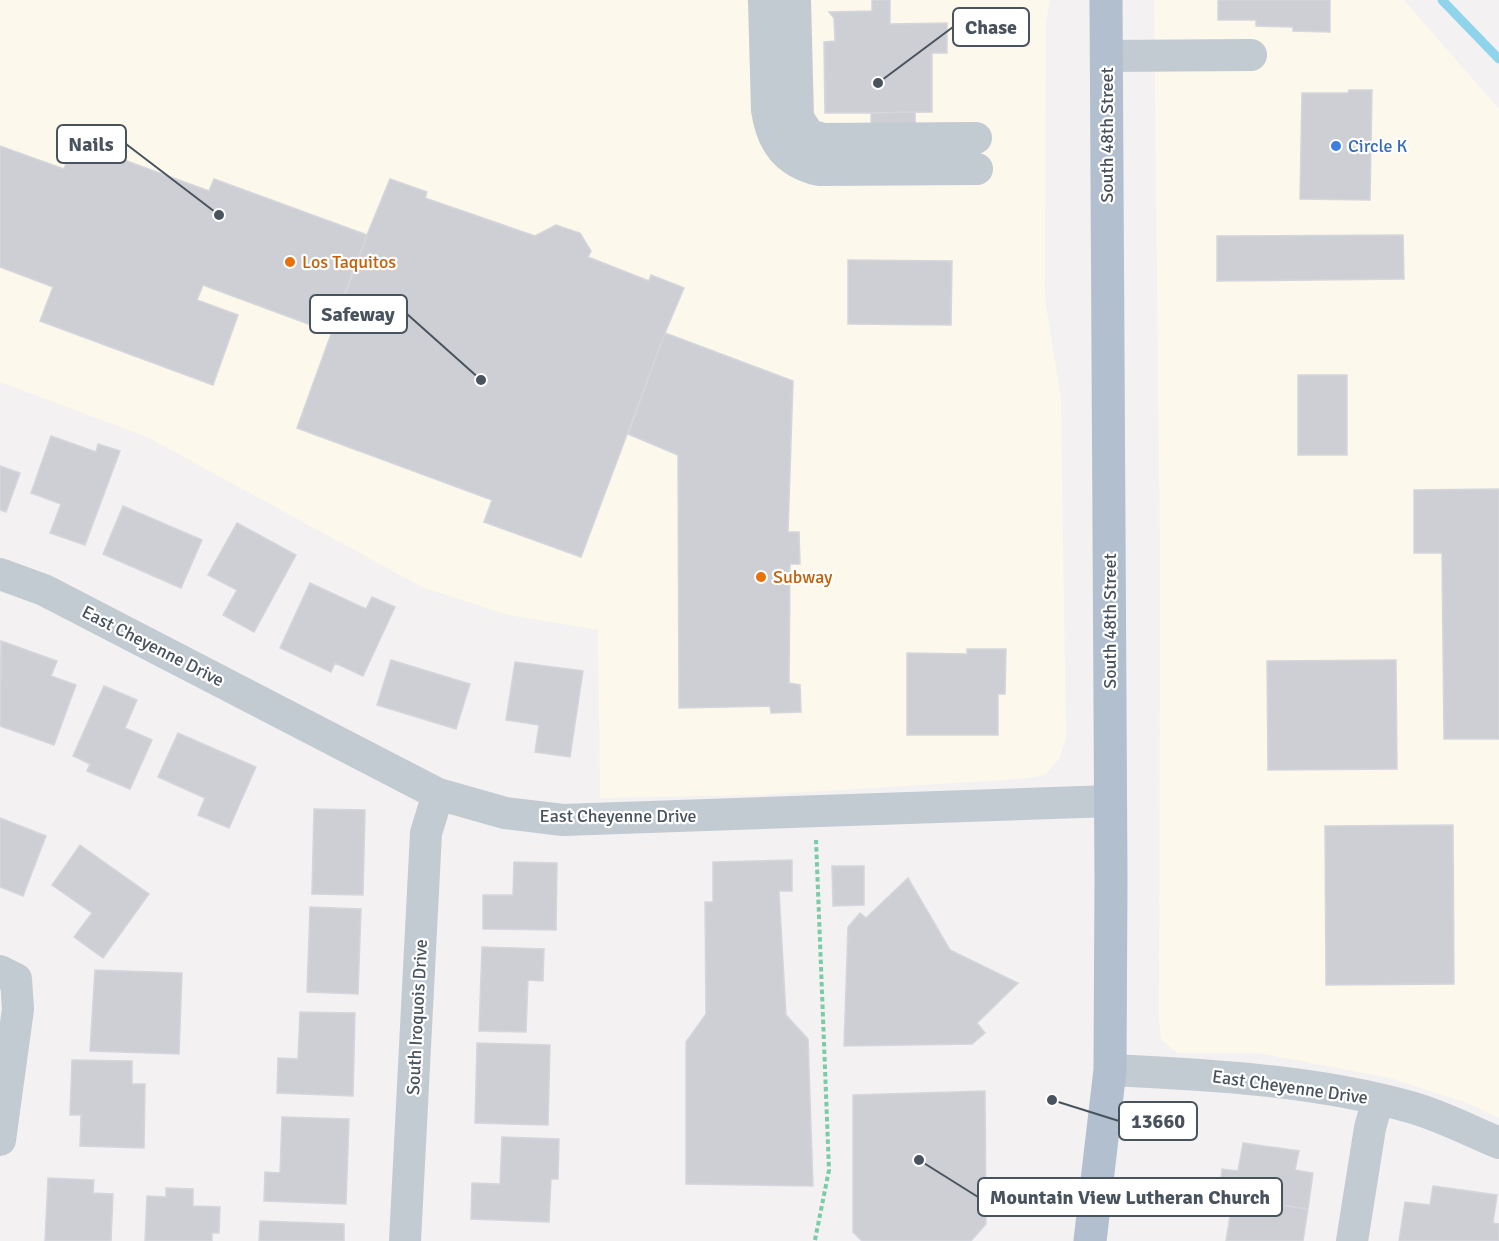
<svg xmlns="http://www.w3.org/2000/svg" width="1499" height="1241" viewBox="0 0 1499 1241" font-family="Signika,sans-serif">
<rect width="100%" height="100%" fill="#f3f1f1"/>
<!-- commercial -->
<path fill="#fcf8eb" d="M0,0H1050L1046,23L1045,299L1061,399L1066,739L1059,759L1045,775L1021,779L759,795L600,798L598,630L508,615L422,587L147,437L0,382Z
M1154,0H1404L1499,109V1118L1467,1103L1390,1078L1258,1053H1177L1161,1039L1159,1019L1160,560Z"/>
<g fill="none" stroke-linecap="round" stroke-linejoin="round">
<!-- stream -->
<path stroke="#8fd4eb" stroke-width="9" d="M1442,0L1499,59"/>
</g>
<!-- building -->
<path fill="#cecfd5" stroke="#d5d6dc" stroke-width="1.5" d="M872,0H890V24L947,23V53H932V112L825,113L824,42L835,41L834,18L829,12L872,11Z
M1218,0H1330V32L1293,31V27L1256,26V20H1218Z
M1349,90H1372L1370,200L1300,199L1302,93H1348Z
M915,112L916,164H871V113Z
M76,136L115,150L113,156L209,191L214,179L367,235L330,332L203,285L197,300L238,315L213,385L40,321L53,287L0,267V146L64,169Z
M390,179L427,192L425,198L535,236L556,225L580,233L591,251L588,257L649,281L651,275L684,288L665,333L581,557L484,522L492,500L297,428L367,235Z
M1403,235L1404,279L1217,281V236Z
M848,260L952,261L951,325L848,324Z
M665,333L793,381L788,532H799L800,564H790L789,683L800,685L801,712L771,713L770,706L679,708L678,455L628,434Z
M1298,375H1347V455H1298Z
M51,436L96,452L98,444L120,451L85,545L50,533L61,504L31,493Z
M0,466L20,473L6,512L0,510Z
M1499,489V739H1444L1442,553H1414V490Z
M123,506L202,540L181,588L103,554Z
M237,523L296,555L254,632L223,615L237,590L208,575Z
M310,583L366,609L372,597L395,607L363,676L335,663L331,672L280,648Z
M1,641L57,661L51,676L76,685L54,745L0,726Z
M967,649H1006L1005,694H998V735H907V653L967,654Z
M391,660L470,684L456,729L377,705Z
M1396,660L1397,769L1268,770L1267,661Z
M515,662L583,671L570,757L535,752L539,725L506,720Z
M104,686L137,700L125,728L152,740L130,789L87,771L90,764L73,756Z
M178,733L256,767L229,828L198,815L205,798L158,777Z
M314,809L365,810L363,895L312,894Z
M0,818L46,836L23,896L0,887Z
M1453,825L1454,984L1326,985L1325,826Z
M80,845L149,894L103,958L74,937L92,913L52,885Z
M792,860V891H779L786,1015L808,1039L813,1186L686,1184V1042L706,1014L705,902H713V862Z
M514,862L557,863L556,930L483,929V895H513Z
M832,866H864V905L833,906Z
M908,878L950,950L1018,983L977,1023L985,1033L972,1044L844,1046L848,927L860,913L866,918Z
M310,907L361,909L358,994L307,992Z
M482,947L544,949L543,981L528,980L526,1032L479,1031Z
M95,970L182,973L179,1054L90,1051Z
M300,1012L355,1013L353,1096L277,1093L278,1058L298,1059Z
M477,1043L550,1045L548,1125L475,1123Z
M72,1060L132,1061V1084H145L144,1148L80,1146L81,1115H70Z
M985,1091L986,1224L971,1241H862L853,1232V1095Z
M282,1117L349,1119L346,1204L264,1201L265,1172L280,1173Z
M502,1137L559,1139L558,1179H551L549,1222L471,1219L472,1183L500,1184Z
M1243,1143L1299,1151L1295,1170L1313,1173L1308,1209L1219,1196L1222,1169L1238,1171Z
M48,1178L94,1180L93,1193L113,1194L111,1241H45Z
M1433,1186L1497,1195L1493,1223L1499,1224V1241H1399L1405,1202L1430,1205Z
M166,1188L193,1189V1206L220,1207L219,1233H212V1241H145L147,1196L166,1197Z
M1233,1198L1308,1209L1303,1241H1226Z
M260,1221L344,1224V1241H259Z"/>
<g fill="none" stroke-linecap="round" stroke-linejoin="round">
<!-- path -->
<path stroke="#79cca7" stroke-width="4" stroke-dasharray="4.5 3" stroke-linecap="butt" d="M815,1240L829,1170L816,840"/>
<!-- minor -->
<path stroke="#c2cad2" stroke-width="32" d="M764,0L767,110C772,143 786,162 819,170L977,169
M795,0L798,118L809,135L823,139L976,138
M1106,56L1251,55
M0,574L44,590L438,794L505,813L563,820L1111,801
M0,971L16,979L18,1009L0,1140
M1110,1070C1210,1075 1313,1080 1410,1107C1440,1115 1470,1131 1499,1143
M405,1241L426,833L438,794
M1352,1241L1370,1128L1378,1099"/>
<!-- major -->
<path stroke="#b1bfce" stroke-width="33" d="M1090,1241L1110,1070L1111,881L1106,0"/>
</g>
<!-- markers -->
<circle fill="#3f7fe0" stroke="#fff" stroke-width="2" cx="1336" cy="146" r="6"/>
<g fill="#e8710a" stroke="#fff" stroke-width="2">
<circle cx="290" cy="262" r="6"/>
<circle cx="761" cy="577" r="6"/>
</g>
<g text-anchor="middle" stroke-width="4.5" stroke-linejoin="round" paint-order="stroke">
<!-- street labels -->
<g font-size="18" fill="#49535e" stroke="#fff">
<text transform="translate(1107 135) rotate(-90)" y="6">South 48th Street</text>
<text transform="translate(1110 621) rotate(-90)" y="6">South 48th Street</text>
<text transform="translate(153 646) rotate(27)" y="6">East Cheyenne Drive</text>
<text x="618" y="822">East Cheyenne Drive</text>
<text transform="translate(417 1017) rotate(-87)" y="6">South Iroquois Drive</text>
<text transform="translate(1290 1087) rotate(8)" y="6">East Cheyenne Drive</text>
</g>
<!-- shop labels -->
<g font-size="18" fill="#366cbe" stroke="#fff" text-anchor="start">
<text x="1348" y="152">Circle K</text>
</g>
<!-- food labels -->
<g font-size="18" fill="#c56008" stroke="#fff" text-anchor="start">
<text x="302" y="268">Los Taquitos</text>
<text x="773" y="583">Subway</text>
</g>
</g>
<!-- callouts -->
<path fill="none" stroke="#49535e" stroke-width="2" d="M878 83L953 27M219 215L126 144M481 380L407 314M1052 1100L1119 1121M919 1160L978 1197"/>
<g fill="#49535e" stroke="#fff" stroke-width="2">
<circle cx="878" cy="83" r="6"/>
<circle cx="219" cy="215" r="6"/>
<circle cx="481" cy="380" r="6"/>
<circle cx="1052" cy="1100" r="6"/>
<circle cx="919" cy="1160" r="6"/>
</g>
<g fill="#fff" stroke="#49535e" stroke-width="2">
<rect x="953" y="8" width="76" height="38" rx="6"/>
<rect x="57" y="125" width="69" height="38" rx="6"/>
<rect x="310" y="295" width="97" height="38" rx="6"/>
<rect x="1119" y="1102" width="78" height="38" rx="6"/>
<rect x="978" y="1178" width="304" height="38" rx="6"/>
</g>
<g font-size="20" text-anchor="middle" font-weight="bold" fill="#49535e">
<text x="991" y="34">Chase</text>
<text x="91" y="151">Nails</text>
<text x="358" y="321">Safeway</text>
<text x="1158" y="1128">13660</text>
<text x="1130" y="1204">Mountain View Lutheran Church</text>
</g>
</svg>
